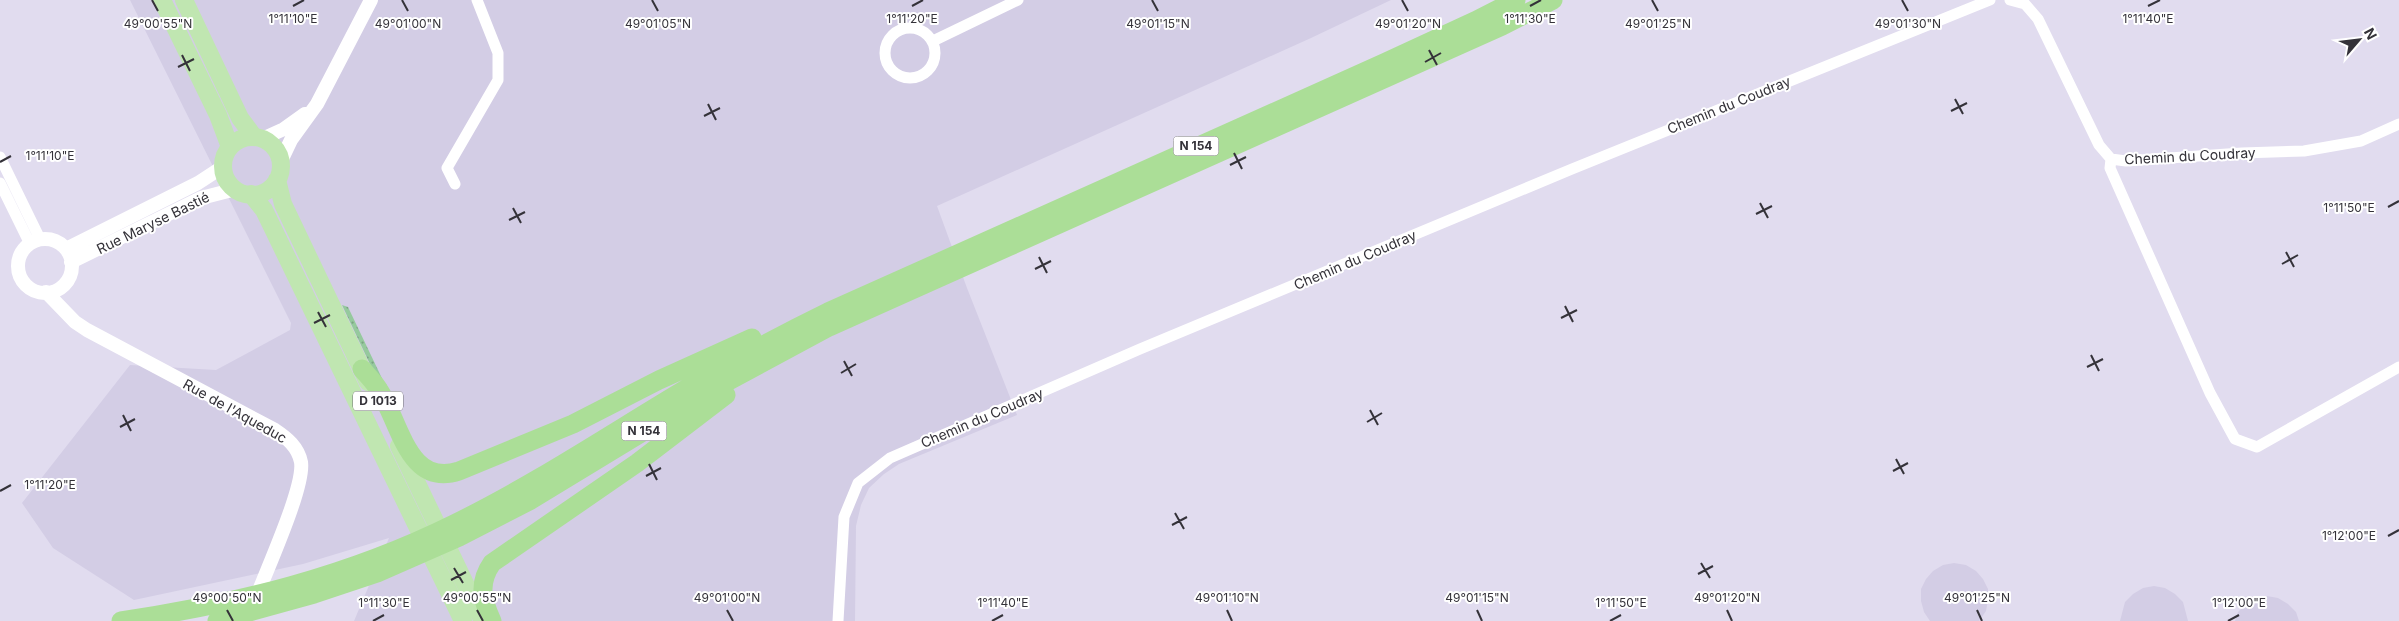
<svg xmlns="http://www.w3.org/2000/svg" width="2399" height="621" viewBox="0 0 2399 621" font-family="Inter,sans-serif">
<defs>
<pattern id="grass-dots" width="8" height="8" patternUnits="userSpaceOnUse" patternTransform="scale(1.25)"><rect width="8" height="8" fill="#95c99d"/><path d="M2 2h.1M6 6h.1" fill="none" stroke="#7aa481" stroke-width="1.8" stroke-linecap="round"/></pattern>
</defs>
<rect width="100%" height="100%" fill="#e1dcef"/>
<!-- built -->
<path fill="#d3cde5" d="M130,0H1391L1311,38L937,206L967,288L1017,415L899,464L884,474L869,488L861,505L856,526L855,621H354L389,538L303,564L134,600L53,548L22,503L130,365L216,370L290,330L291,323Z
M1954,563L1966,565L1976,571L1983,579L1988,589V600L1986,611L1979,621H1930L1924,612L1921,601V589L1926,579L1933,571L1943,565Z
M2154,586L2165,588L2175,594L2183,602L2188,621H2120L2125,602L2133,594L2143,588Z
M2267,596L2278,598L2288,604L2296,612L2299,621H2235L2238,612L2246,604L2256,598Z"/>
<!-- grass -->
<path fill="url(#grass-dots)" d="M342,305L348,307L388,391L387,400Z"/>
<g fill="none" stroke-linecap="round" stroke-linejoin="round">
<!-- minor -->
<path stroke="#fff" stroke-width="11" d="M2010,0L2025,4L2038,19L2099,145L2111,159L2126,161L2242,153L2304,151L2361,141L2399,124
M885 53a25 25 0 1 1 50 0a25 25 0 1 1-50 0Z
M933,41L1018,0
M0,157L40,239
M2111,159L2110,168L2210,393L2235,439L2257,447L2399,367
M0,183L30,244
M455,184L447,168L498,80V53L477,0
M838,621L844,517L858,483L890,458L1140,349L1572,169L1990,0"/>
<!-- tertiary -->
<path stroke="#fff" stroke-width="14" d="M262,139L284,129L305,114
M281,161L291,140L317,104L371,0
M18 266a27 27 0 1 1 54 0a27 27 0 1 1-54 0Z
M66,249L198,183L224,166
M71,262L201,198L236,189
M46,292L75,322L87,330L275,430C287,438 298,447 301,462C305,487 265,573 255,601"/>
<!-- primary -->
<path stroke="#c0e6b1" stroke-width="18" d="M162,0L218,115L230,147
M184,0L240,118L254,137
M223 166a29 29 0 1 1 58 0a29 29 0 1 1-58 0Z
M277,180L283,204L368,382
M251,194L264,210L463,621
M399,446L483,621"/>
<!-- trunk -->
<path stroke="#abde97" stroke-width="19" d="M362,369C368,376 375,383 379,390C400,422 408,488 459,471L573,424L659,380L752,338
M121,621C236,604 349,576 454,524C540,482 619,428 701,380C742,356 785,333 828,312L1384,63L1475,21L1516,0
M217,621L314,594L377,573L459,537L531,500L712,390L829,327L1502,26L1553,0
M492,621C482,600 478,583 492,563L637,463L726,395"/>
</g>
<!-- ticks -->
<path fill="none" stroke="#343239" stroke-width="2" d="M152,0L158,11M402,0L408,11M652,0L658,11M1152,0L1158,11M1402,0L1408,11M1652,0L1658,11M1902,0L1908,11M293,6L304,0M912,6L923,0M1530,6L1541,0M2148,6L2160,0M1429,50L1437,65M182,55L190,71M1425,62L1441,53M178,67L194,59M1955,99L1963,114M708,104L716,120M1951,111L1967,103M704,116L720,108M1234,153L1242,169M0,162L11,156M1230,165L1246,157M1760,203L1768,218M2388,207L2399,201M513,208L521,223M1756,214L1772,206M509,220L525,212M2286,252L2294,267M1039,257L1047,273M2282,264L2298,255M1035,269L1051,261M1565,306L1573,322M318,312L326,327M1561,318L1577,310M314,323L330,315M2091,355L2099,371M844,361L852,376M2087,367L2103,359M841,373L856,364M1370,410L1378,425M123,415L131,431M1367,422L1382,413M120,427L135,419M1896,459L1904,474M649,464L657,480M1893,471L1908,463M646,476L661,468M0,491L11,485M1175,513L1184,529M1172,525L1187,517M2388,536L2399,530M1701,563L1710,578M454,568L463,583M1698,574L1713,566M451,580L466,572M227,610L233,621M477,610L483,621M727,610L733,621M1227,610L1232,621M1477,610L1482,621M1727,610L1732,621M1977,610L1982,621M373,621L384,615M992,621L1003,615M1610,621L1621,615M2228,621L2239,615"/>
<g text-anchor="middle" stroke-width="4" stroke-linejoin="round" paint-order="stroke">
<!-- shield labels -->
<g fill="#fff" stroke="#717074" stroke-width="1">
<rect x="1173.5" y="136.5" width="45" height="19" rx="4"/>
<rect x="353" y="391.5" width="50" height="19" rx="4"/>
<rect x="621.5" y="421.5" width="45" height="19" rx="4"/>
</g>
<g font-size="12" font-weight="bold" fill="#343239">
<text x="1196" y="150">N 154</text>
<text x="378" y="405">D 1013</text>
<text x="644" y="435">N 154</text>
</g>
<!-- street labels -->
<g font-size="14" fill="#343239" stroke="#fff">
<text transform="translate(1729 105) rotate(-22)" y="5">Chemin du Coudray</text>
<text transform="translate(2190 156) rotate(-3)" y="5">Chemin du Coudray</text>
<text transform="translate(153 223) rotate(-26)" y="5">Rue Maryse Bastié</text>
<text transform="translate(1355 260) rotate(-23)" y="5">Chemin du Coudray</text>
<text transform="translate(235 411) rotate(29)" y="5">Rue de l'Aqueduc</text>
<text transform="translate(982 418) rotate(-23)" y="5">Chemin du Coudray</text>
</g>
</g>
<g font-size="12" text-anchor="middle" fill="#343239" stroke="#fff" stroke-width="4" stroke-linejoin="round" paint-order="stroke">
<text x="293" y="23">1°11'10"E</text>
<text x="912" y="23">1°11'20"E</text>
<text x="1530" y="23">1°11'30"E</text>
<text x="2148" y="23">1°11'40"E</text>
<text x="158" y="28">49°00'55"N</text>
<text x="408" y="28">49°01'00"N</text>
<text x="658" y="28">49°01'05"N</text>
<text x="1158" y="28">49°01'15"N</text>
<text x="1408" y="28">49°01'20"N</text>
<text x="1658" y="28">49°01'25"N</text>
<text x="1908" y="28">49°01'30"N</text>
<text x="50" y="160">1°11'10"E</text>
<text x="2349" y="212">1°11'50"E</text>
<text x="50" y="489">1°11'20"E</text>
<text x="2349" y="540">1°12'00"E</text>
<text x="227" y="602">49°00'50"N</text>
<text x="477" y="602">49°00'55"N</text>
<text x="727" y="602">49°01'00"N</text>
<text x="1227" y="602">49°01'10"N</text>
<text x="1477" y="602">49°01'15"N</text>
<text x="1727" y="602">49°01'20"N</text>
<text x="1977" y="602">49°01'25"N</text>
<text x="384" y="607">1°11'30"E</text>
<text x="1003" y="607">1°11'40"E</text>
<text x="1621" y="607">1°11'50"E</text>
<text x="2239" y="607">1°12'00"E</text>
</g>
<!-- north arrow -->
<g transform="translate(2359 40) rotate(62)" stroke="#ffffff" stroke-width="4" paint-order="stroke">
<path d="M0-4L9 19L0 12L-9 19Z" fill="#343239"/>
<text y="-8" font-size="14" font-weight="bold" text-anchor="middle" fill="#343239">N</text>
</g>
</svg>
